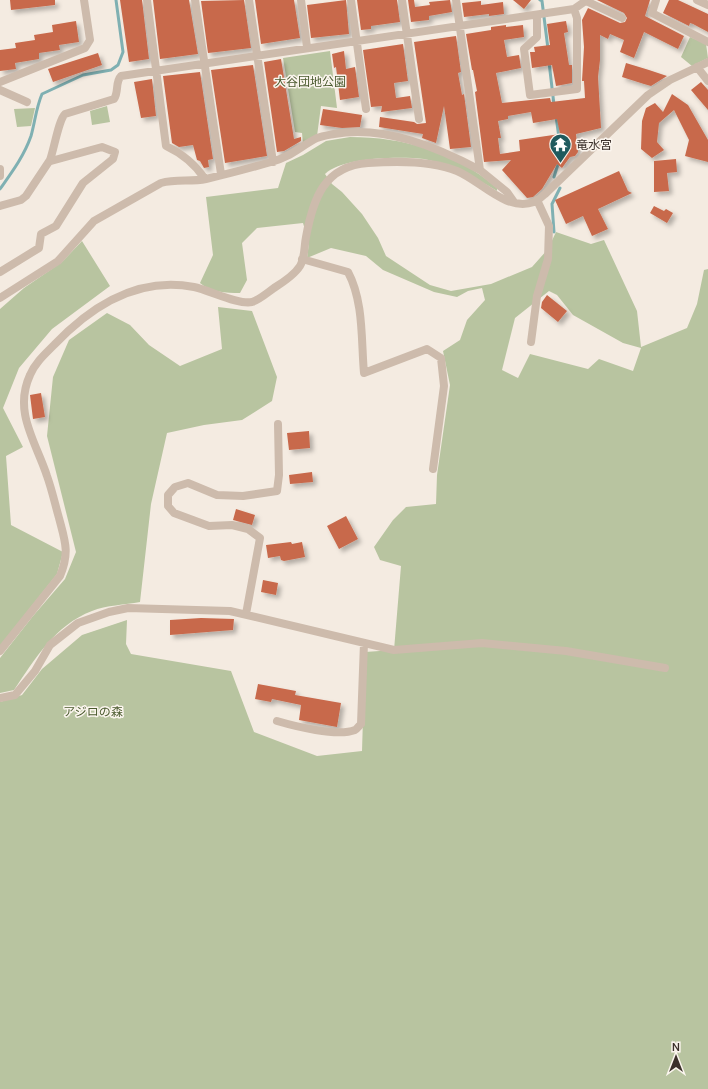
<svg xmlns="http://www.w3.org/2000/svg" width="708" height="1089" viewBox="0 0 708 1089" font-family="Manrope,'Noto Sans JP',sans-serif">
<defs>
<filter id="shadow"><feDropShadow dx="3.5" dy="3.5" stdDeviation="2" flood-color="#0004"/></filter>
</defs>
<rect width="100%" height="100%" fill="#f4ebe1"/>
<!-- green -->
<path fill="#b8c4a0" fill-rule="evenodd" d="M690,37L706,44L708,58L692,66L681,57Z
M330,51L337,108L321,106L317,136L303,144L302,133L295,132L283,58Z
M107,106L110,122L92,125L90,111Z
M35,108L31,126L17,127L14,109Z
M350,137C404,137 456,152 497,188V191C485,184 472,176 459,170C449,166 435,161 424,159C400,156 342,157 325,174L332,184L342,192L362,214L378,238L386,256L430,285L451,291L491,284L532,267L548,249L556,232L591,244L604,240L637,311L641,347L687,328L697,304L704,270L708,269V1089H0V702L22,695L42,669L82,635L127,620L126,644L131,654L231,671L254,732L317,756L362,751L365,652L394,650L401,566L380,560L374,547L393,520L406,507L436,504L437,475L450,385L443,351L460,340L467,320L485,300L482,288L468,291L457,297L434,292L383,270L366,256L331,248L307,258L309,243L303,223L257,228L242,243L247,280L240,293C226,293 210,292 200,283L213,255L206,197L278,188L286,163L303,155L326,141ZM549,291L557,295L573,315L623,343L641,348L633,371L599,359L588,369L530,354L518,378L502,370L515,318Z
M82,241L110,286L52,329L19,368L3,408L23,447L6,456L11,525L63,552L57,574L0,646V309L24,288L62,262Z
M218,307L252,311L277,377L272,401L242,420L204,425L167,433L151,504L140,602C125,605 106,605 92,611C55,625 35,659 14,690L0,693V658L33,616L65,579L76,552L47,436L53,377L69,340L107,313L130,325L149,345L180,366L222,349Z"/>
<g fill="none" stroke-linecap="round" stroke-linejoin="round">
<!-- stream -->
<path stroke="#7fb0b2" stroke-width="3" d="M540,0L542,1L548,49
M549,62L554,105
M556,116L559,138
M554,177L559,161
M0,189C12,172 24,156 31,136C35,122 36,108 42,94L83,75L111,70L118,65L123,52L116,0
M554,232L552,204L560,188"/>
</g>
<!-- building -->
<path fill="#c8694b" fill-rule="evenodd" filter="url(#shadow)" d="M10,0H55V5L11,10Z
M120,0H142L149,59L129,62Z
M153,0H189L198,54L160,59Z
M244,0L251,48L208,53L201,1Z
M255,0H294L300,38L261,44Z
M346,0L349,34L311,38L307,5Z
M357,0H397L400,22L371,26V29L361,30Z
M408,0H414L415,7L430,5L429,2L450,0L452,12L429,16V20L411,22Z
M513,0H531L524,9Z
M597,0H650L645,16L684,36L678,49L644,32L634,58L620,52L624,40L610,34L608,39L600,35V60L598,77L601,128L576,134L578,152L575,156L570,157L562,168L557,164L542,189L533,197L527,198L502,170L511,160L484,162L475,92L477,91L473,70H472L466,34L491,30V27L506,25V27L523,25L524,37L504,40L507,57L519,55L521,68L496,73L502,103L550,98L551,102L585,98L584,81H582L584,47L582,20L588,8L620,23L625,22L627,18L624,13ZM531,112L533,123L557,119L560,134L519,140L520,151L500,154L498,138H501L498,121L508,119V116Z
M669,0H678L708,14V32L693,24L690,23L689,26L663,13Z
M481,1V5L503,2L504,14L489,16V14L464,17L462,3Z
M76,21L79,42L59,45L60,50L39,53V59L15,63L16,69L0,71V50L16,48L15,43L35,40L34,35L53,32L52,25Z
M566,21L568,32L564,33L569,65H572V83L556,86L552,65L532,68L530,52H535L534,47L550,45L547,24Z
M456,36L461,72L458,73L462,95L464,94L471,147L450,149L444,106L436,143L422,138L423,134L379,127L380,117L414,122L417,124L426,123L414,42Z
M403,44L408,81L394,83L396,98L410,96L412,108L381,112L382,106L371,107L363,50Z
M344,51L346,69L355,67L359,97L340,100L336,67L334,68L332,54Z
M98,53L102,65L53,82L48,69Z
M281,59L294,139L301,137V141L284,151L277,152L264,62Z
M626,63L649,70L667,76L651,86L644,84L622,77Z
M253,65L267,156L225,163L211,70Z
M200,72L213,159L208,160L209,167L204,168L200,161L197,160L193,145L179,147L172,143L163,76Z
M152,79L156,116L141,118L134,82Z
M701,82L708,90V110L691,90Z
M672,94L688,105L708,140V162L685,156L689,140L674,110L659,123L657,142L664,150L652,158L641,149L642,121L646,108L655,103L663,112Z
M323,109L362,115L360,127L342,128L320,125Z
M676,159L677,172L667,173L669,191L654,192V161Z
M619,171L628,191L632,193L598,209L608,229L592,236L583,216L566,224L555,200Z
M654,206L664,211L666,209L673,213L667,223L650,213Z
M547,295L567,311L558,322L541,308L542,302Z
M41,393L45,417L33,419L30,395Z
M309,431L310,448L289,450L287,433Z
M312,472L313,482L290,484L289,475Z
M236,509L255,515L252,525L233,520Z
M346,516L358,539L339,549L327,526Z
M291,542L292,544L302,542L305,557L284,561L281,560L280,556L268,558L266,545Z
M263,580L278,583L276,595L261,592Z
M201,618L234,619L233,630L170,635V620Z
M258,684L296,691L295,695L341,703L337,727L299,720L301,705L272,699L271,702L255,699Z"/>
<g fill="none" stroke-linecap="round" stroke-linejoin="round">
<!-- street -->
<path stroke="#cdbbac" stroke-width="8" d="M147,0L166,146C183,154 195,164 205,179
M195,0L221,174
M249,0L273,162
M301,0L307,47
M351,0L366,109
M402,0L419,119
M456,0L480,170L507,192L514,202
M656,0L652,13L708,42
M697,0L708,5
M586,1L622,18
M537,15V37L524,49L530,95L577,89V18L574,9
M697,67L708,81
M0,82L85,48L90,40L84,0
M0,90L27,102
M50,160C54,149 59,119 65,114L114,99C119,92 115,82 121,76L574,9L587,0
M0,169V176
M0,206L21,200L26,196L50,160L51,161L102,147L115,152L113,159L83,183L56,226L41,234L39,248L0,272
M302,259L348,272C364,302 361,341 364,373L427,349L441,358L444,386L433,469
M0,298L58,261L94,221L161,183C176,179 191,182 206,179C228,174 250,168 271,162C289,158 301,146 317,138C322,136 329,135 334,134C384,125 437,147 480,170
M531,342L537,296L548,259L549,226L537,200
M246,614L260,538L248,529L232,525L209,526L174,513L168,506V495L175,487L188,483L217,495L243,496L277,491L279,475L278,424
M0,651L60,576C70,552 65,541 59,518C55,504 52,490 47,476C36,442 13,412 30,375C35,363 45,354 54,345C91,306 138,276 194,287C209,290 238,305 252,302C259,300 267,293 274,288C282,283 295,274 300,266C305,258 304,247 306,237C313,199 324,166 368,163C396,161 431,160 457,171C481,181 506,212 534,202C538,201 542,196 545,194L648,95L670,80L708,62
M0,698L15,695L35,671L50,645L78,623L109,612L128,608L230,611L394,650L482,643L566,651L665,668
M277,721C294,726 337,737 355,730C357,729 359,726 361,724L364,643"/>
</g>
<!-- icons -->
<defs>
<symbol id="temple-pin" viewBox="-11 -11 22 30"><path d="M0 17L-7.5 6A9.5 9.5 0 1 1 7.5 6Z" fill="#1f5a5e" stroke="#fbf5ee"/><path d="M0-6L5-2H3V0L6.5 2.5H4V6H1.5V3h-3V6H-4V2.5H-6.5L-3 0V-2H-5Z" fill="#fff"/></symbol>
</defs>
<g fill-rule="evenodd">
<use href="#temple-pin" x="548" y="132" width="25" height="34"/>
</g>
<g text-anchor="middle" stroke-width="3" stroke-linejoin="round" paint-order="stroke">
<!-- park labels -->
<g font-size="12" fill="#4a5a2e" stroke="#fbf5ee">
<text x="310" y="86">大谷団地公園</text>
<text x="93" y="716">アジロの森</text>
</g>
<!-- poi labels -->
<g font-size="12" fill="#3b302b" stroke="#fbf5ee" text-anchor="start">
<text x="576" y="149">竜水宮</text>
</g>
</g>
<!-- north arrow -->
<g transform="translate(676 1057)" stroke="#fbf5ee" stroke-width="3" paint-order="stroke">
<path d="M0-3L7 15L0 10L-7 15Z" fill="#3b302b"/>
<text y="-6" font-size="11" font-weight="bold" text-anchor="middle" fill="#3b302b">N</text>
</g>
</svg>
